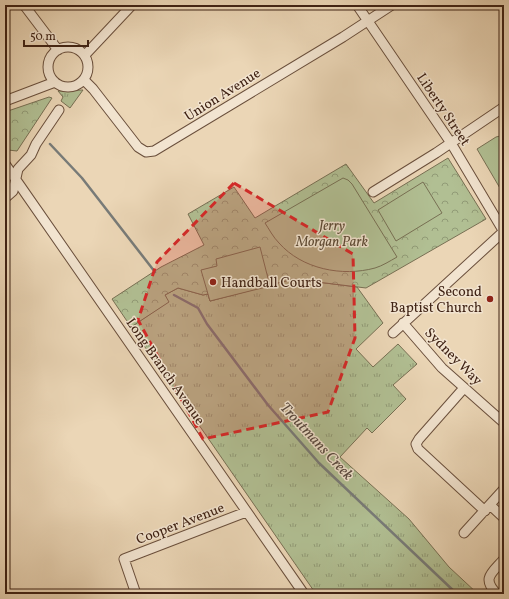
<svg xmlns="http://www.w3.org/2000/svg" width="509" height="599" viewBox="0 0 509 599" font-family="Vollkorn,serif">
<defs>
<pattern id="grass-tufts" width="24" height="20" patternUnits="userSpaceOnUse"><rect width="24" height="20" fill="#b1bf93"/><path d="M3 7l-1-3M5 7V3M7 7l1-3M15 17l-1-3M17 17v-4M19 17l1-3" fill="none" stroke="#919b77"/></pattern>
<pattern id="forest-crowns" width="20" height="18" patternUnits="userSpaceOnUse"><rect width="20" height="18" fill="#b1bf93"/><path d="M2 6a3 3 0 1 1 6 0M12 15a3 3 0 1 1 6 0" fill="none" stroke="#919b77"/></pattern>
</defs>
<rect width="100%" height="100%" fill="#ebd6b6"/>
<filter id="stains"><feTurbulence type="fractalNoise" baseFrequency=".005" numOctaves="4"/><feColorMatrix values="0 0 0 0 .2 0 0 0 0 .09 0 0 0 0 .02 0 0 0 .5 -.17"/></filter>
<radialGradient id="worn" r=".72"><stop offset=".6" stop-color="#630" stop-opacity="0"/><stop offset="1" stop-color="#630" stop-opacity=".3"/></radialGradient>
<!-- grass -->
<path fill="url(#grass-tufts)" stroke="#787054" d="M83,90L70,108L61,101L63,97L58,91Z
M293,279L357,287L383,323L356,349L373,367L398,344L417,364L393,385L406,399L372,433L367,428L340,457L409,519L449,567L478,594H316L131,327L168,302L165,295L178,288L203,295L208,294L210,301Z"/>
<!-- forest -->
<path fill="url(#forest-crowns)" stroke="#787054" d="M49,97L52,98L17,151L8,150L5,146V112Z
M448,158L486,219L366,288L293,279L210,301L208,294L203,295L178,288L165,295L169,302L131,327L112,299L161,267L204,245L188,214L234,187L255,218L346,164L374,203Z"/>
<!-- pitch -->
<path fill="#b1bf93" stroke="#787054" d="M504,135V195L477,149L496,137Z
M343,178L348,180L352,184L397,257C390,261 382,266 375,268C342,277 302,269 279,243C273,237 269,229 265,223Z
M423,182L442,213L396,241L378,210Z
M260,247L270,286L210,301L201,270L217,266L216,259Z"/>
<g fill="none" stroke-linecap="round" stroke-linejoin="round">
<!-- stream -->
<path stroke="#787b78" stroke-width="2.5" d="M50,144L82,178L155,272
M174,295L198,308L207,324L268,405L319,463L457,594"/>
<defs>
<path id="minor" d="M24,5L58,50
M357,5L451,143L504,232
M48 67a20 20 0 1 1 40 0a20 20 0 1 1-40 0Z
M85,55L132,5
M84,80L93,89L138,147L146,152L154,151L343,37L392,5
M5,101L55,82
M5,164L304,594
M373,192L436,153L504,107
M5,198L13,191L18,169L31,155L36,144L59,110
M403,323L442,368L504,423
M393,333L504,231
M464,388L419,439L416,444L418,449L485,511
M490,505L504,518
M464,533L504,489
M136,594L124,559L246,512
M497,594C481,578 492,573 504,559"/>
</defs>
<!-- minor casing -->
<use href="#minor" stroke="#6a4f3c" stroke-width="11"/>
<!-- minor -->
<use href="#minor" stroke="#f2e4d0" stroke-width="9"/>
</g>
<!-- marked area -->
<path fill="#d62828" fill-opacity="0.2" stroke="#d62828" stroke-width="3" stroke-dasharray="8 5" stroke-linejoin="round" d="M234,183L353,254L355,338L328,412L203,439L138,320L157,262Z"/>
<!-- markers -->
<g fill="#8f2418" stroke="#f2e4d0" stroke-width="1.5">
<circle cx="213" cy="282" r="4"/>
<circle cx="490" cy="299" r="4"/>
</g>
<g text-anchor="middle" stroke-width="3" stroke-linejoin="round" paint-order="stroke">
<!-- street labels -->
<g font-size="14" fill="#3f2214" stroke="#f2e4d0">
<text transform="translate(222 94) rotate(-32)" y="5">Union Avenue</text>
<text transform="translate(444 109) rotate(56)" y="5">Liberty Street</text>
<text transform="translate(454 356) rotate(45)" y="5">Sydney Way</text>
<text transform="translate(166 371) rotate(55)" y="5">Long Branch Avenue</text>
<text transform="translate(180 523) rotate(-21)" y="5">Cooper Avenue</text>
</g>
<!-- park labels -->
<g font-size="14" font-style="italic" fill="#5c4934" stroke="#f2e4d0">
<text x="332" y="230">Jerry<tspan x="332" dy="16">Morgan Park</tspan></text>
</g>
<!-- poi labels -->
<g font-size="14" fill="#3f2214" stroke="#f2e4d0" text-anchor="start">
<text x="221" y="287">Handball Courts</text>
<text x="482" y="296" text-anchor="end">Second<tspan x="482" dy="16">Baptist Church</tspan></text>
</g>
<!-- water labels -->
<g font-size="15" font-style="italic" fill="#57473e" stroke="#f2e4d0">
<text transform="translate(317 441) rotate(47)" y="5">Troutmans Creek</text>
</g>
</g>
<!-- margin -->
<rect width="509" height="599" fill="none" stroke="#ebd6b6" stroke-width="20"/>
<rect x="6" y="6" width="497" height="587" fill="none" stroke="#3f2214" stroke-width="2"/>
<rect x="10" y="10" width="489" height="579" fill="none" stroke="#3f2214"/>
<!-- scale -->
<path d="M24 40v6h64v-6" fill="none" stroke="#3f2214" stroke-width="2"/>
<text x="30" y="40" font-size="12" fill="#3f2214" stroke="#f2e4d0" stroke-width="3" paint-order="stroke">50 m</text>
<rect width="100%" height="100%" filter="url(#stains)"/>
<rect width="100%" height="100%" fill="url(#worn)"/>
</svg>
